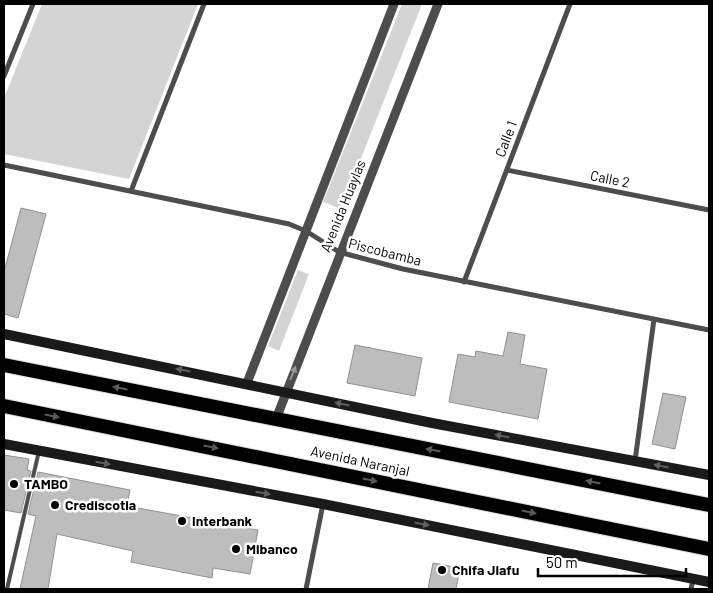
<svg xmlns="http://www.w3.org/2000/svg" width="713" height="593" viewBox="0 0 713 593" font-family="Barlow,sans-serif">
<rect width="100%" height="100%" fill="#fff"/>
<!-- green -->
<path fill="#d4d4d4" d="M42,4H198L129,179L4,154V98Z
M402,4H422L341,209L323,202Z
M298,270L309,274L279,351L268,346Z"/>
<!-- building -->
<path fill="#bdbdbd" stroke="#919191" d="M21,208L46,214L18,318L4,314V272Z
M508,332L525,335L520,364L547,369L538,419L449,402L458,354L475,357L476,351L503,356Z
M355,345L422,358L415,396L347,383Z
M663,393L686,397L675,449L652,444Z
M4,455L29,459L27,470L31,471L21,513L4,510Z
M38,472L130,490L127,506L258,530L250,574L213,568L212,578L131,562L133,551L57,534L48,589H20L36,516L28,514Z
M433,563L460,568L456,589H428Z"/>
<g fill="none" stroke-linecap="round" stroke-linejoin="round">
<defs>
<path id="trunk" d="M4,365L709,505
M4,406L709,549"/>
</defs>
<!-- trunk casing -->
<use href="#trunk" stroke="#dbdbdb" stroke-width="16"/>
<!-- service -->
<path stroke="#4d4d4d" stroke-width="4" d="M7,589L39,451"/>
<!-- minor -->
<path stroke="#4d4d4d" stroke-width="5" d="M4,76L33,4
M4,165L289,224L306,231L339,252L403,269L709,330
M507,170L709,210
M131,191L204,4
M464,282L570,4
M635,461L654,319
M306,589L323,504
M691,589L693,579"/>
<!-- tertiary -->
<path stroke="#4d4d4d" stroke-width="9" d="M247,383L394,4
M276,419L438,4"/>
<!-- secondary -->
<path stroke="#1a1a1a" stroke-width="10" d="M4,334L432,423L709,475
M4,444L323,504L709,582"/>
<!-- trunk -->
<use href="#trunk" stroke="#000" stroke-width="14"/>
</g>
<!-- one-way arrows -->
<defs><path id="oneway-solid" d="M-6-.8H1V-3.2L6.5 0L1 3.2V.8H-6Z" transform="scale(1.25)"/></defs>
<g fill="#5f5f5f">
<use href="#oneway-solid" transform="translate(183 370) rotate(-169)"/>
<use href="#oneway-solid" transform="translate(342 404) rotate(-168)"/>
<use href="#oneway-solid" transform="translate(502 436) rotate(-169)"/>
<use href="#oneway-solid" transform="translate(103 463) rotate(10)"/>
<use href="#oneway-solid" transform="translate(661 466) rotate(-169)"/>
<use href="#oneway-solid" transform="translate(263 493) rotate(10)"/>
<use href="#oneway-solid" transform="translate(422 524) rotate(11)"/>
</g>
<use fill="#949494" href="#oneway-solid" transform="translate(293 373) rotate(-69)"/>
<g fill="#595959">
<use href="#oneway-solid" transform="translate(120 388) rotate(-169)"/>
<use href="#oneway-solid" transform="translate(52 416) rotate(11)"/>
<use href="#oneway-solid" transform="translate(211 447) rotate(11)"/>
<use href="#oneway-solid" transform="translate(433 450) rotate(-169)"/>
<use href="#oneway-solid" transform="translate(370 480) rotate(12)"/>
<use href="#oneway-solid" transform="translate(593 482) rotate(-169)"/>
<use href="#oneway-solid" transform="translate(529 512) rotate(12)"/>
</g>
<!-- markers -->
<g fill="#000" stroke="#fff" stroke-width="2">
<circle cx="14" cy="484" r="5"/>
<circle cx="55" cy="505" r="5"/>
<circle cx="182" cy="521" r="5"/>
<circle cx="236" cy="549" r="5"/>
<circle cx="442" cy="570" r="5"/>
</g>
<g text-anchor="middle" stroke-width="5" stroke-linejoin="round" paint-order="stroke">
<!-- street labels -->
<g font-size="14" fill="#000" stroke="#fff">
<text transform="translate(506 139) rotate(-69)" y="5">Calle 1</text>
<text transform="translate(610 179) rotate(11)" y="5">Calle 2</text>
<text transform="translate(343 206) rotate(-68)" y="5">Avenida Huaylas</text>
<text transform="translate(385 252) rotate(14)" y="5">Piscobamba</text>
<text transform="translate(360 461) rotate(12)" y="5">Avenida Naranjal</text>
</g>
<!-- poi labels -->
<g font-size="14" font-weight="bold" fill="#000" stroke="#fff" text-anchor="start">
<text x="24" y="489">TAMBO</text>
<text x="65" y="510">Crediscotia</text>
<text x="192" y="526">Interbank</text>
<text x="246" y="554">Mibanco</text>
<text x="452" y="575">Chifa Jiafu</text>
</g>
</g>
<!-- border -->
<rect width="713" height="593" fill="none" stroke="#000000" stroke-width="10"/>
<!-- scale -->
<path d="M538 568v8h148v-8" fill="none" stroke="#000000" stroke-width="2.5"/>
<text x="546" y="568" font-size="15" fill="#000000" stroke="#ffffff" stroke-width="4" paint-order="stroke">50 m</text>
</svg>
